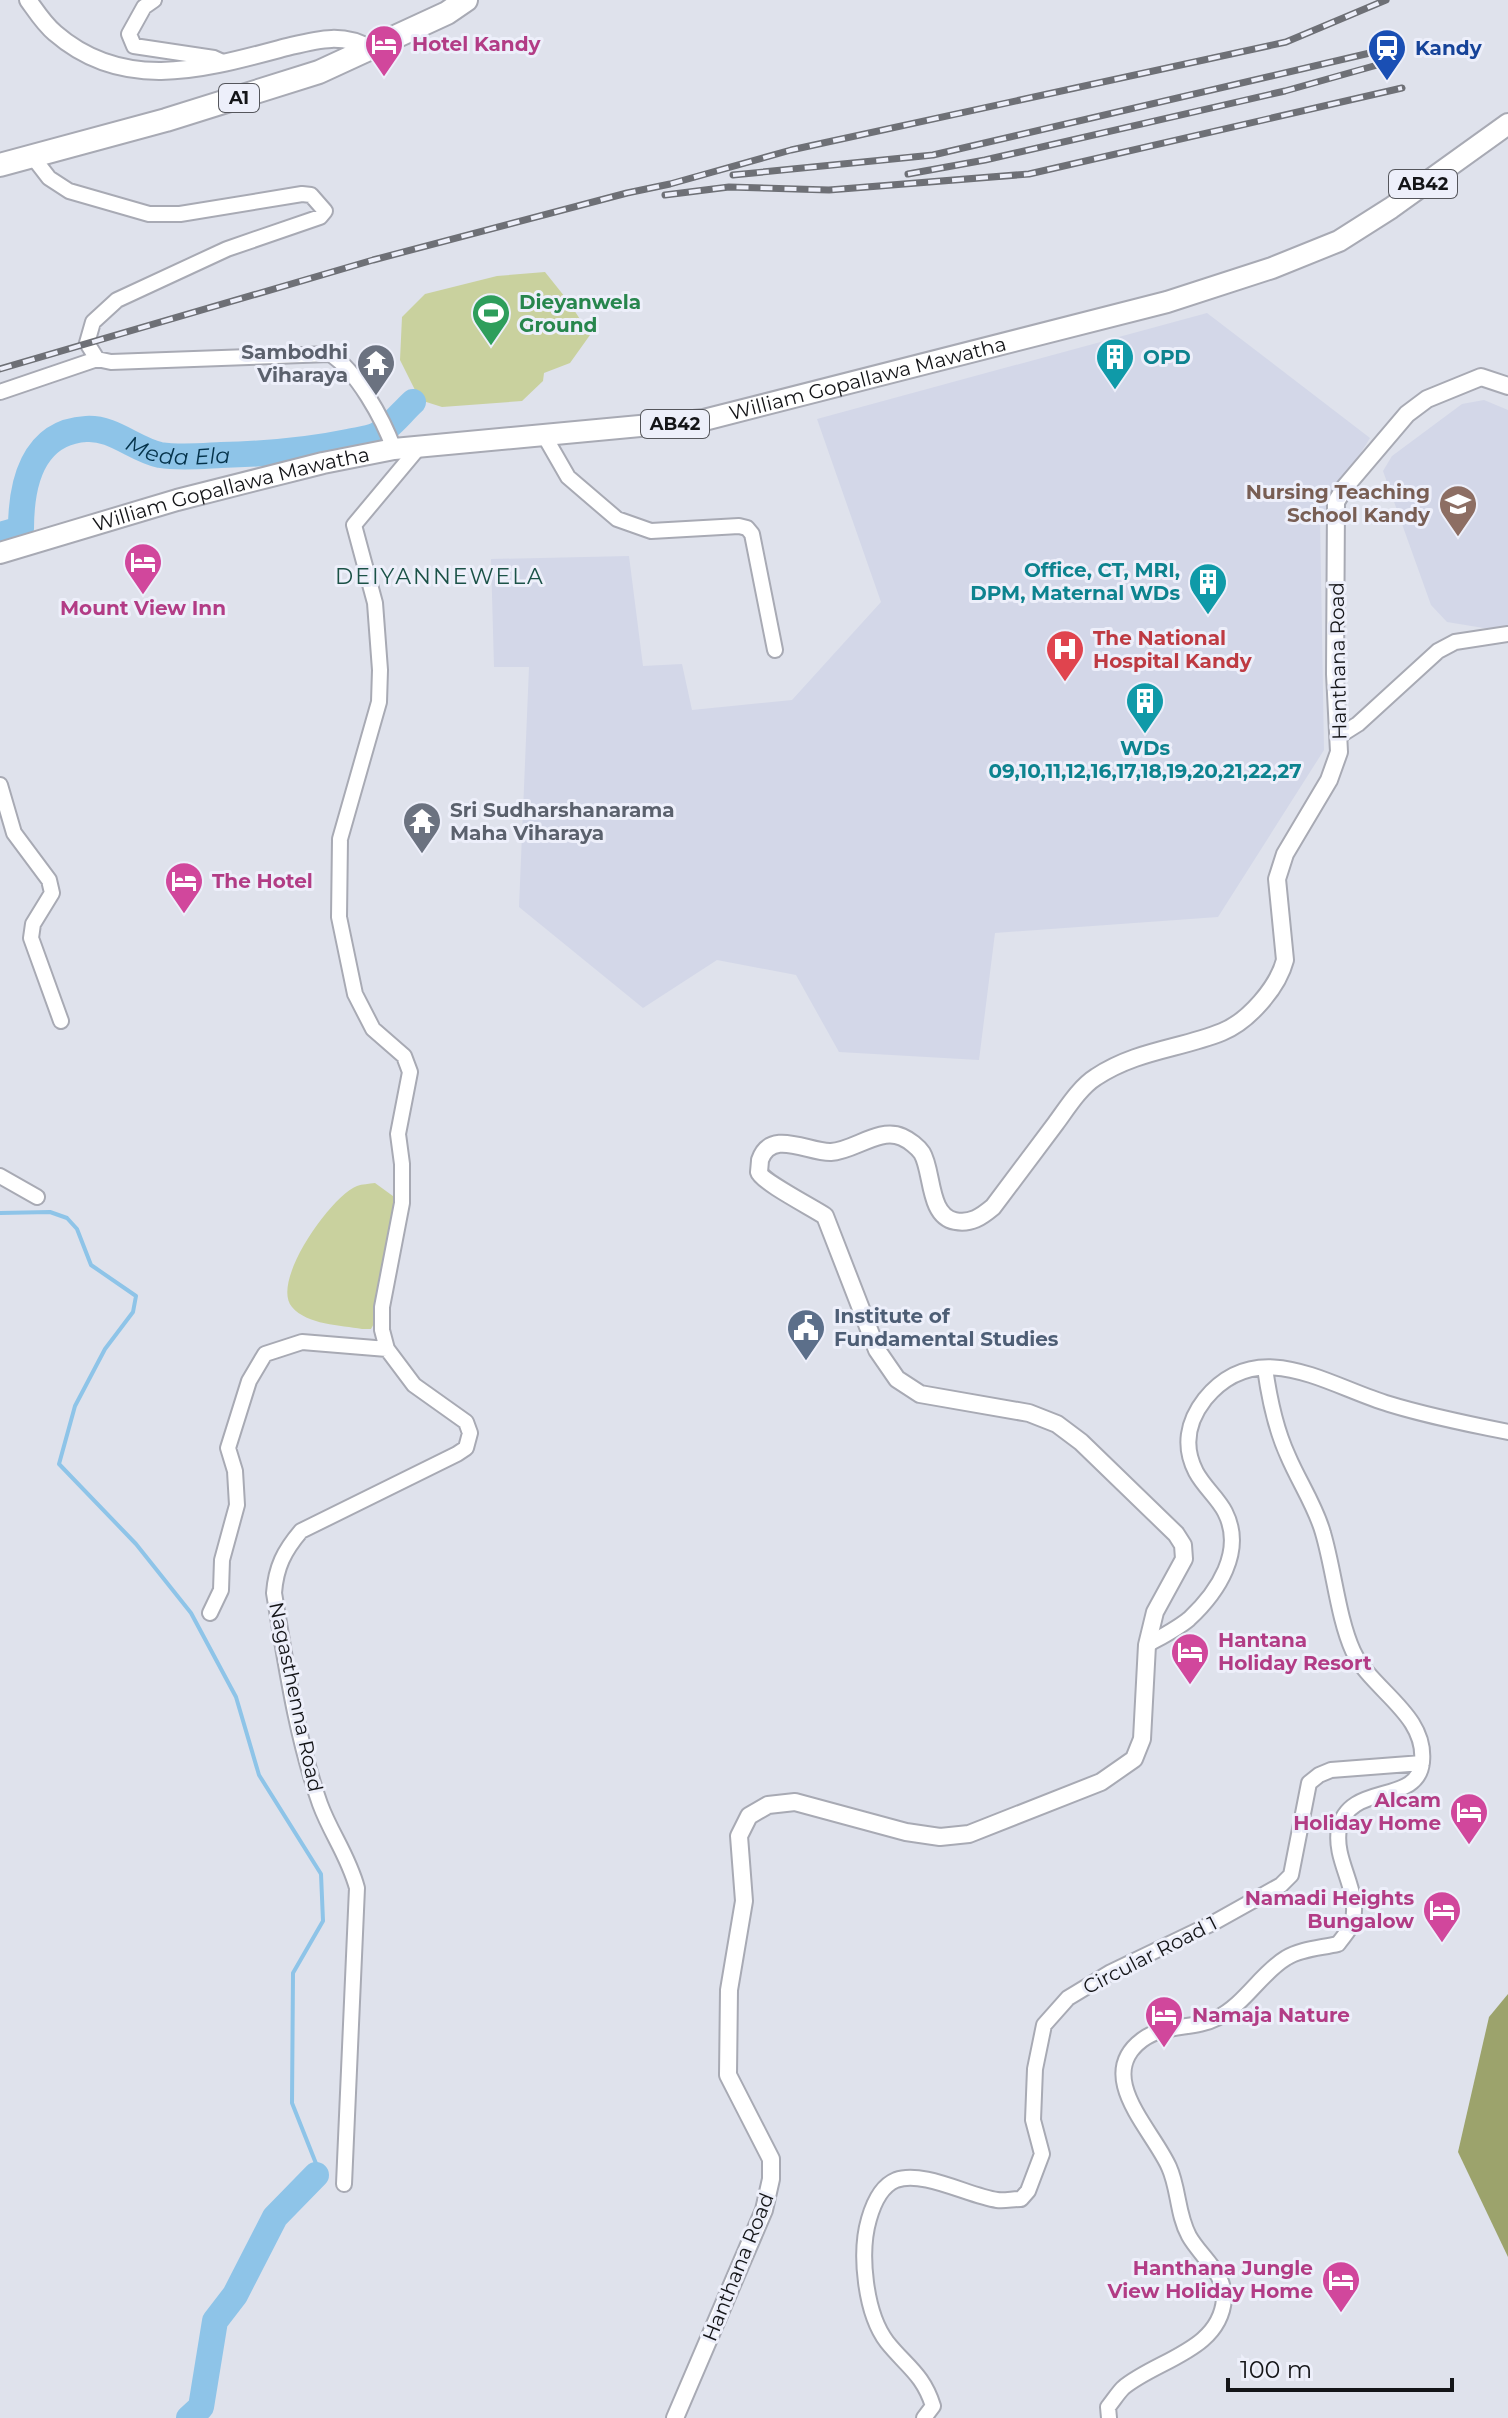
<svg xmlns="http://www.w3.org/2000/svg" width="1508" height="2418" viewBox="0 0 1508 2418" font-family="Montserrat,sans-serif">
<rect width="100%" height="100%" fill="#dfe2ec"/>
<!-- built -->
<path fill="#d3d7e8" d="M1207,313L1370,438L1320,518L1324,750L1218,917L995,933L979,1060L839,1052L796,975L717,960L643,1008L519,907L529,667H494L491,559L629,556L643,666L682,664L692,710L792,700L881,602L817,419Z
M1484,400L1508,410V632L1447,622L1431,605L1383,471L1392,456L1462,404Z"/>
<!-- green -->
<path fill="#c9d19e" d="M545,272L569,302L590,335L570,363L544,373L543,381L522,401L442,407L420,400L400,360L402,317L425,294L497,276Z
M375,1183L397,1199L377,1318L371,1329H362C341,1325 307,1325 292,1307C270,1282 331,1196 357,1186C362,1184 369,1184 375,1183Z"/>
<!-- forest -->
<path fill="#9ca36c" d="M1508,1994V2257L1458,2152L1489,2017Z"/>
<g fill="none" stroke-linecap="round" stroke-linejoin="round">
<!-- stream -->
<path stroke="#8ec4e8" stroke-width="4" d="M0,1213L50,1212L67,1218L77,1229L91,1265L136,1296L133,1312L105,1349L75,1406L59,1464L136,1544L191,1613L236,1697L259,1775L321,1874L323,1921L293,1973L292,2103L317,2166"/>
<!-- river -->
<g stroke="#8ec4e8" stroke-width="26">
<path id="s1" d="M0,535L21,529C21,485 32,432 86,429C113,427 135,450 160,455C180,458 201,456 221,455C264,454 305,451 348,442C356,440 369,439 377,435C390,428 402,412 413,402"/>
<path d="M189,2418L201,2407L215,2321L235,2295L275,2217L316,2175"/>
</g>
<defs>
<path id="minor" d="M154,0L144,7L129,34L134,46L214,58L225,63
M32,156L49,178L69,191L149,214H180L302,194L311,195L325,211L320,217L227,249L117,300L93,322L87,343L97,359L111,362L330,354C357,371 383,419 394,449
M0,392L97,359
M545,437L568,477L617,519L651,531L739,526L747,528L752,534L775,650
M1339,736L1358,724L1438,651L1455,642L1508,634
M0,785L14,833L49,880L52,893L33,924L31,938L61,1021
M0,1176L37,1197
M210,1613L221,1590L222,1560L237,1505L235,1471L228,1448L249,1381L265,1354L302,1342L387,1349
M1147,1645C1161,1637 1177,1629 1189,1619C1218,1592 1245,1551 1225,1512C1218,1498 1204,1487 1196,1472C1183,1447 1187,1422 1205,1399C1258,1334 1328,1386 1389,1404C1428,1416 1468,1424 1508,1432
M344,2184L357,1888C348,1855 331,1834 320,1804C296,1736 286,1664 274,1593C276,1567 284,1551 301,1531L457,1454L466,1448L470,1433L466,1422L414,1385L387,1349L382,1330V1307L402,1203V1164L398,1134L410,1072L404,1056L373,1029L355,994L339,917L340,839L379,702L380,670L375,603L354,525L420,446
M924,2418L933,2406C923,2374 906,2366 887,2342C865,2313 859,2253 869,2219C873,2205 881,2186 896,2180C923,2170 969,2196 997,2200C1004,2201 1013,2199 1021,2199L1028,2191L1042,2154L1033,2120L1035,2069L1044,2025L1068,1998L1111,1972L1213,1923L1281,1885L1291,1875L1309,1783L1319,1775L1331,1770L1422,1763
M1109,2418L1108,2407C1113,2401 1118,2393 1123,2388C1156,2360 1220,2351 1224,2299C1226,2274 1200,2256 1189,2236C1177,2214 1179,2189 1169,2167C1152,2129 1094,2076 1142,2040C1164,2023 1194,2030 1217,2018C1245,2004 1261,1973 1286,1958C1300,1949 1321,1948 1338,1944C1342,1938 1349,1931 1352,1924C1362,1892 1333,1861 1339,1829C1349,1781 1418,1806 1422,1762C1427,1714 1371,1690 1353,1651C1338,1618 1334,1570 1323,1533C1316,1507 1299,1482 1288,1456C1276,1430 1269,1397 1265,1368"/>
<path id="tertiary" d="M28,0C36,11 44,24 55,33C125,94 207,68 287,47C316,40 343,32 370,49
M675,2418L764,2210L771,2179V2159L728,2075L729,1990L744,1901L739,1836L749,1816L768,1805L795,1802L906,1832L940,1837L969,1834L1101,1782L1134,1759L1142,1739L1147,1645L1155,1612L1184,1559L1183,1545L1176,1534L1081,1442L1057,1424L1029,1413L920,1394L897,1379L877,1350L825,1216C813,1208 761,1181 759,1172C759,1172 760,1161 760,1160C771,1128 809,1153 831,1152C854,1151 879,1127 902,1137C909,1140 918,1147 922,1153C933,1171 928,1216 955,1221C971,1224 981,1217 993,1207C1014,1179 1035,1151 1056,1123C1067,1108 1080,1087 1096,1077C1137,1050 1180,1049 1222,1032C1249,1021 1278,987 1285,960L1277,879L1285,854L1329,780L1339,752L1335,674L1336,502L1345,487L1407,414L1427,399L1481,377L1508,386"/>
<g id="primary">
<path id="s2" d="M0,553L177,500L323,463L394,449L704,420L1167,302L1272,268L1339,241L1391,208L1508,124"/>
</g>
<path id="trunk" d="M0,165L166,120L319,72L447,13L466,0"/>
</defs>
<!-- minor casing -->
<use href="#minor" stroke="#a8aab4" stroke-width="18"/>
<!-- tertiary casing -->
<use href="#tertiary" stroke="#a8aab4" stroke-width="20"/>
<!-- primary casing -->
<use href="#primary" stroke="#a8aab4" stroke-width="24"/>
<!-- trunk casing -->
<use href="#trunk" stroke="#a8aab4" stroke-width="26"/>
<!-- minor -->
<use href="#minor" stroke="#fff" stroke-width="14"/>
<!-- tertiary -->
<use href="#tertiary" stroke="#fff" stroke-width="16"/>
<!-- primary -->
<use href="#primary" stroke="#fff" stroke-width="20"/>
<!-- trunk -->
<use href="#trunk" stroke="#fff" stroke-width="22"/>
<defs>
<path id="rail" d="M908,174L985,160L1285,91L1395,60
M733,175L933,155L1387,49
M665,195L729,187L829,190L1029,174L1402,88
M0,369L373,260L627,193L670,184L791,150L1286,42L1386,0"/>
</defs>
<!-- rail casing -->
<use href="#rail" stroke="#6e7076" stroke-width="7"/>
<!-- rail -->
<use href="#rail" stroke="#edeffa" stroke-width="4" stroke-dasharray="12" stroke-linecap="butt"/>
</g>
<!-- icons -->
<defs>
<symbol id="hotel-pin" viewBox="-11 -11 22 30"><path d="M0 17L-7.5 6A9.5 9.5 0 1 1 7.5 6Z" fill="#d1479c" stroke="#edeffa"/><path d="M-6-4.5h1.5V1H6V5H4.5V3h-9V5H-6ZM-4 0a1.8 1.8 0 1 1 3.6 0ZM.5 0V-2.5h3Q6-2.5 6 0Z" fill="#fff"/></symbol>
<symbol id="station-pin" viewBox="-11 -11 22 30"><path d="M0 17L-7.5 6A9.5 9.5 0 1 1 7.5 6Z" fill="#1a4fb4" stroke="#edeffa"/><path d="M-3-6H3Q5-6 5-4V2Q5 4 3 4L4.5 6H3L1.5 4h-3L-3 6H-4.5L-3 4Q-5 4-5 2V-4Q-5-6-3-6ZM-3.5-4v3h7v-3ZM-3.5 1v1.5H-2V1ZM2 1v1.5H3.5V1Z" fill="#fff"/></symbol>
<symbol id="stadium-pin" viewBox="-11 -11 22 30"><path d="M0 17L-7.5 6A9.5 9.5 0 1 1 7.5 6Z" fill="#2e9e5b" stroke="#edeffa"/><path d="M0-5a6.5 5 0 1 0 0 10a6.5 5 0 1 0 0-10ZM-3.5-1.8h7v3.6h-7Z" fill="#fff"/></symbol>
<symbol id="building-pin" viewBox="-11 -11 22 30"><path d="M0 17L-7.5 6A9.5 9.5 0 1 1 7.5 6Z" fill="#0f9aa8" stroke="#edeffa"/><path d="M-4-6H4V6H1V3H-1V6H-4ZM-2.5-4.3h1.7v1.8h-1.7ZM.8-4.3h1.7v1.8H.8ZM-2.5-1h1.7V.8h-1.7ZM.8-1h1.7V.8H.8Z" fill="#fff"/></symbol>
<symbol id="temple-pin" viewBox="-11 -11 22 30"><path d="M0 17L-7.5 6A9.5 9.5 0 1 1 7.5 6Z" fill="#6b7280" stroke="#edeffa"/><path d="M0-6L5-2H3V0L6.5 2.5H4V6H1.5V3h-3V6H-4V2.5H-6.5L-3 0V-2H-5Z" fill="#fff"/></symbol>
<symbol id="university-pin" viewBox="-11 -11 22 30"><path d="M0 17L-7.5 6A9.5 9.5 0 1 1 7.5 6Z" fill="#8d6e63" stroke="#edeffa"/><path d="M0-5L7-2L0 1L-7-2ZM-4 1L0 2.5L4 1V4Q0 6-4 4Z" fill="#fff"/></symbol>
<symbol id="hospital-pin" viewBox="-11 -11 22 30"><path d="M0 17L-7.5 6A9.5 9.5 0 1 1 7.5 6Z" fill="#e0444e" stroke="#edeffa"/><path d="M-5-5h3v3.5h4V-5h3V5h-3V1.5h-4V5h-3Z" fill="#fff"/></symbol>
<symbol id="civic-pin" viewBox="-11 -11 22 30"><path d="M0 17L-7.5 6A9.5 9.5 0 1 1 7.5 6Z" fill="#5c6f8a" stroke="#edeffa"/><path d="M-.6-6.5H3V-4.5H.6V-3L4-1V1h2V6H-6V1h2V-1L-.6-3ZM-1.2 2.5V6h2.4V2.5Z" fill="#fff"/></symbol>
</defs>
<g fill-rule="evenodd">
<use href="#hotel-pin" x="362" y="22" width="44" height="60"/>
<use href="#station-pin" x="1365" y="26" width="44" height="60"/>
<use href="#stadium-pin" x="469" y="291" width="44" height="60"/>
<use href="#building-pin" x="1093" y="335" width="44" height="60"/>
<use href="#temple-pin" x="354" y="341" width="44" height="60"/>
<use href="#university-pin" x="1436" y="482" width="44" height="60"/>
<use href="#hotel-pin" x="121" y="540" width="44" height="60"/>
<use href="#building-pin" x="1186" y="560" width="44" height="60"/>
<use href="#hospital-pin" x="1043" y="627" width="44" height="60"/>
<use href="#building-pin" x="1123" y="679" width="44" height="60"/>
<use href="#temple-pin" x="400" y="799" width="44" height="60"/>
<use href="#hotel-pin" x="162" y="859" width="44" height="60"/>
<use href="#civic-pin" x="784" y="1306" width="44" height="60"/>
<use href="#hotel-pin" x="1168" y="1630" width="44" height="60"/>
<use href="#hotel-pin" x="1447" y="1790" width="44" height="60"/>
<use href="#hotel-pin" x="1420" y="1888" width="44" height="60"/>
<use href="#hotel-pin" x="1142" y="1993" width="44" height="60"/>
<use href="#hotel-pin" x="1319" y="2258" width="44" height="60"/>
</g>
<g text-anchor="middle" stroke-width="6" stroke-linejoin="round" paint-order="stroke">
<!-- shield labels -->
<g fill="#edeffa" stroke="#55565c" stroke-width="2">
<rect x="219" y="84" width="40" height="28" rx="6"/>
<rect x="1389" y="170" width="68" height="28" rx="6"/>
<rect x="641" y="410" width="68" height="28" rx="6"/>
</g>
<g font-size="18" font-weight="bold" fill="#141518">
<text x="239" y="104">A1</text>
<text x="1423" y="190">AB42</text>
<text x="675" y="430">AB42</text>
</g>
<!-- hotel labels -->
<g font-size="20" font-weight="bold" fill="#b23c85" stroke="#edeffa" text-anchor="start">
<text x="412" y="51">Hotel Kandy</text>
<text x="143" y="615" text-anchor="middle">Mount View Inn</text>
<text x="212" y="888">The Hotel</text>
<text x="1218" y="1647">Hantana<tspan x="1218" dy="23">Holiday Resort</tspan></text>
<text x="1441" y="1807" text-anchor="end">Alcam<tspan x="1441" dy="23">Holiday Home</tspan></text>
<text x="1414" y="1905" text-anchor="end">Namadi Heights<tspan x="1414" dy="23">Bungalow</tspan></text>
<text x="1192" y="2022">Namaja Nature</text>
<text x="1313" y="2275" text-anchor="end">Hanthana Jungle<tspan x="1313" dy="23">View Holiday Home</tspan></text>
</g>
<!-- transit labels -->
<g font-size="20" font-weight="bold" fill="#164399" stroke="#edeffa" text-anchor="start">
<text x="1415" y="55">Kandy</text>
</g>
<!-- leisure labels -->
<g font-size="20" font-weight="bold" fill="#27864d" stroke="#edeffa" text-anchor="start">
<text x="519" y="309">Dieyanwela<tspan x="519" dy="23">Ground</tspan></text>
</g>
<!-- worship labels -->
<g font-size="20" font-weight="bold" fill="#5b616d" stroke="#edeffa" text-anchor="end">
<text x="348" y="359">Sambodhi<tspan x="348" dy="23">Viharaya</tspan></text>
<text x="450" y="817" text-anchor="start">Sri Sudharshanarama<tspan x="450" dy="23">Maha Viharaya</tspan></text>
</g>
<!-- culture labels -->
<g font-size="20" font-weight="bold" fill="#0d838f" stroke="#edeffa" text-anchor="start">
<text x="1143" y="364">OPD</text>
<text x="1180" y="577" text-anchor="end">Office, CT, MRI,<tspan x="1180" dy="23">DPM, Maternal WDs</tspan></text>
<text x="1145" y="755" text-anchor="middle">WDs<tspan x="1145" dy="23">09,10,11,12,16,17,18,19,20,21,22,27</tspan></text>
</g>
<!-- street labels -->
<g font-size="20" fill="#141518" stroke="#edeffa">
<text dy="7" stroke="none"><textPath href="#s2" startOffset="888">William Gopallawa Mawatha</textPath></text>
<text dy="7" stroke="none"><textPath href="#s2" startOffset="240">William Gopallawa Mawatha</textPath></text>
<text transform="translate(1338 661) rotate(-91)" y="7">Hanthana Road</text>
<text transform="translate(296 1697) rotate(78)" y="7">Nagasthenna Road</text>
<text transform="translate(1150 1955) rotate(-27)" y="7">Circular Road 1</text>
<text transform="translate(738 2267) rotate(-68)" y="7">Hanthana Road</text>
</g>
<!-- education labels -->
<g font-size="20" font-weight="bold" fill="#785e54" stroke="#edeffa" text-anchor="end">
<text x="1430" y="499">Nursing Teaching<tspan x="1430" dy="23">School Kandy</tspan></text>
</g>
<!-- health labels -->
<g font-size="20" font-weight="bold" fill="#be3a42" stroke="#edeffa" text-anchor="start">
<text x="1093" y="645">The National<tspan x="1093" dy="23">Hospital Kandy</tspan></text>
</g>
<!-- service labels -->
<g font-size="20" font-weight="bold" fill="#4e5e75" stroke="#edeffa" text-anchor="start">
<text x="834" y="1323">Institute of<tspan x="834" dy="23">Fundamental Studies</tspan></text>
</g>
<!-- water labels -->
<g font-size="22" font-style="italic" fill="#04324a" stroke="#edeffa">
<text dy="8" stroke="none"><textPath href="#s1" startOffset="252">Meda Ela</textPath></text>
</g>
<!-- neighbourhood labels -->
<g font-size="22" letter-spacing="2" fill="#1b5247" stroke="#edeffa">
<text x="440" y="584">DEIYANNEWELA</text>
</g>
</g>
<!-- scale -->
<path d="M1228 2378v12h224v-12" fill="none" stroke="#141518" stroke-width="4"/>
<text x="1240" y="2378" font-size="24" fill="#141518" stroke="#edeffa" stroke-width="6" paint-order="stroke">100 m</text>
</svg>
